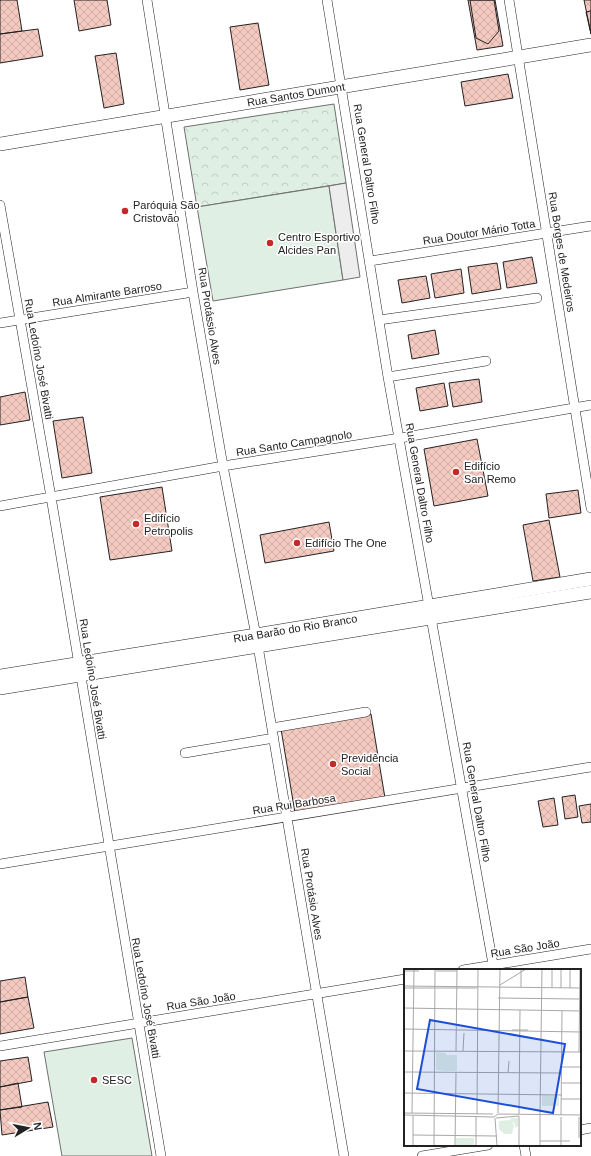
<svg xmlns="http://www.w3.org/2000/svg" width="591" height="1156" viewBox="0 0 591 1156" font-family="Helvetica,sans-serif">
<defs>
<pattern id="park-crowns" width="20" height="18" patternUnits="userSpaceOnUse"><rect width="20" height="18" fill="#e0efe3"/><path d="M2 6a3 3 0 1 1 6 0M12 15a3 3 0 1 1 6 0" fill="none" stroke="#c0cdc2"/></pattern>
<pattern id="building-cross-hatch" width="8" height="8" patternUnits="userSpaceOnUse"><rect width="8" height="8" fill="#f3c9c0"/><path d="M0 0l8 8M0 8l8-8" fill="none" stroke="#d0aca5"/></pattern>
</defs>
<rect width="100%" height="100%" fill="#fff"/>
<!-- park -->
<path fill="url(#park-crowns)" stroke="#6f6f6f" d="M334,104L346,183L197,207L184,127Z"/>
<!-- pitch -->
<path fill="#e0efe3" stroke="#6f6f6f" d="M329,186L343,280L213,301L197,207Z
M132,1038L152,1156H62L44,1052Z"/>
<!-- parking -->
<path fill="#ededed" stroke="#6f6f6f" d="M346,183L360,277L343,280L329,186Z"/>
<!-- building -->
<path fill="url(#building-cross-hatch)" stroke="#222" d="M0,0H17L22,31L0,34Z
M74,0H107L111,25L79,31Z
M468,0H495L503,46L477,50Z
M470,0H494L499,31L488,44L476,38Z
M584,0H591V34Z
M591,11V34L586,12Z
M258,23L269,85L240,90L230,27Z
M38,29L43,56L0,63V34Z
M116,53L124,104L104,108L95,56Z
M508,74L513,98L465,106L461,82Z
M532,257L537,283L507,288L503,262Z
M497,263L501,289L472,294L468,267Z
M461,269L464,293L435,298L431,274Z
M426,276L430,298L402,303L398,280Z
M435,330L439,354L412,359L408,335Z
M479,379L482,402L453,407L449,383Z
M444,383L448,406L420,411L416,388Z
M25,392L30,420L0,425V397Z
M83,417L92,473L62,478L53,421Z
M477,439L488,496L434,506L424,449Z
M162,487L172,551L110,560L100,497Z
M578,490L581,513L549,518L546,494Z
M549,520L560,577L533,581L523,525Z
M329,522L334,551L265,563L260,535Z
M371,714L385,798L295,813L281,729Z
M575,795L578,817L565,819L562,797Z
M554,798L558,825L543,827L538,801Z
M591,804V822L582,823L579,806Z
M25,977L28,997L0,1002V981Z
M28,997L34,1028L0,1034V1002Z
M28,1057L32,1081L0,1087V1061Z
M18,1083L22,1107L0,1110V1087Z
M48,1102L53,1127L2,1135L0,1110Z"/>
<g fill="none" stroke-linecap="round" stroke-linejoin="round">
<defs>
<path id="street" d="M147,0L193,292L223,466L258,646L344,1156
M327,0L388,377L494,970
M509,0L591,508
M0,205L51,497L161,1156
M370,261L591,226
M379,320L537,298
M0,323L193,292
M388,377L486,361
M0,506L223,466L400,438L591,405
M272,728L366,712
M185,753L274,738
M0,864L591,767
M463,970L591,949
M0,1046L405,979
M580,1130L591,1128
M524,1145L526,1156
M422,1156L488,1145"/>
<g id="secondary">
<path id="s1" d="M0,144L591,45"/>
<path id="s2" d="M0,676L256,635L591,579"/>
<path d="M0,688L591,592"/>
</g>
</defs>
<!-- street casing -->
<use href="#street" stroke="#222" stroke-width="10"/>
<!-- secondary casing -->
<use href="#secondary" stroke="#222" stroke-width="14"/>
<!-- street -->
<use href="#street" stroke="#fff" stroke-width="9"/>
<!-- secondary -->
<use href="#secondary" stroke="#fff" stroke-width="13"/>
</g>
<!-- markers -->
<g fill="#c62828" stroke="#fff" stroke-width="1.5">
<circle cx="125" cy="211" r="4"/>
<circle cx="270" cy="243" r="4"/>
<circle cx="456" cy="472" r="4"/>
<circle cx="136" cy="524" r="4"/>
<circle cx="297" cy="543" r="4"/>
<circle cx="333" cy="764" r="4"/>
<circle cx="94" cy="1080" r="4"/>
</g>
<g text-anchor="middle" stroke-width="3" stroke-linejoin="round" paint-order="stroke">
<!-- street labels -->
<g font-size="11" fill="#222" stroke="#fff">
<text dy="4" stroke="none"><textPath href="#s1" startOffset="300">Rua Santos Dumont</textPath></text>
<text transform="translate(367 164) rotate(81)" y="4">Rua General Daltro Filho</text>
<text transform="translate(479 232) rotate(-9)" y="4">Rua Doutor Mário Totta</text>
<text transform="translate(562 252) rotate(81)" y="4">Rua Borges de Medeiros</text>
<text transform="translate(107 294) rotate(-9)" y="4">Rua Almirante Barroso</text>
<text transform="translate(210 316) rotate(81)" y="4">Rua Protássio Alves</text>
<text transform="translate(39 359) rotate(80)" y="4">Rua Ledoíno José Bivatti</text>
<text transform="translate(294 443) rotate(-9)" y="4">Rua Santo Campagnolo</text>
<text transform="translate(420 483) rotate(80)" y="4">Rua General Daltro Filho</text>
<text dy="4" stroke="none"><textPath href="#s2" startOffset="299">Rua Barão do Rio Branco</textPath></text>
<text transform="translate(93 679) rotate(81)" y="4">Rua Ledoíno José Bivatti</text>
<text transform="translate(477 802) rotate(80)" y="4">Rua General Daltro Filho</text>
<text transform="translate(294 804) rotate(-9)" y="4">Rua Rui Barbosa</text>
<text transform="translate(312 894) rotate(81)" y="4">Rua Protásio Alves</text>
<text transform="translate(525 948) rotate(-9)" y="4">Rua São João</text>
<text transform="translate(146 998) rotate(80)" y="4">Rua Ledoíno José Bivatti</text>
<text transform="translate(201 1001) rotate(-9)" y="4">Rua São João</text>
</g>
<!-- poi labels -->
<g font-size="11" fill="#222" stroke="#fff" text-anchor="start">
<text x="133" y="209">Paróquia São<tspan x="133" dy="13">Cristovão</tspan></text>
<text x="278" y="241">Centro Esportivo<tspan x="278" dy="13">Alcides Pan</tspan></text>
<text x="464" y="470">Edifício<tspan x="464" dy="13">San Remo</tspan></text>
<text x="144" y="522">Edifício<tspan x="144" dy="13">Petropolis</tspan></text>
<text x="305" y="547">Edifício The One</text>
<text x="341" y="762">Previdência<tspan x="341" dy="13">Social</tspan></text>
<text x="102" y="1084">SESC</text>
</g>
</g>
<!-- overview -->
<g transform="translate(404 969)">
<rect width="177" height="177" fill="#fff"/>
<path d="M52,169H70V177H52Z" fill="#e0efe3"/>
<path d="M32,83L42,84V102L32,101ZM106,149H114V157L111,159V155L108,152L110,156L108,165H100L95,160V152L107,151Z" fill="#e0efe3"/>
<path d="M42,86H53V102H42ZM138,126L155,127V137H138Z" fill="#e0efe3"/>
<path fill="none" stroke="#a7a7a7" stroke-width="1" d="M117,0V18M0,2H15M32,2H53M96,16L122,0M0,17L177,19M0,19H73M148,19V0M157,19V0M166,19V0M94,29L175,30M0,39L177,42M0,60L177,63M108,61H124M0,82L177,83M52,82L53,0M59,82L60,64M175,83L176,0M158,98H177M0,103L158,104M104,104L105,92M158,114H177M0,124L158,126M157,130H177M0,144L89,145M8,144L10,0M94,144L96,0M73,145L74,0M115,145L116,41M136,145L138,0M0,146L90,148M157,146L158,42M90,148L94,145L177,146M91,149L93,177M92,149L115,147M9,166L93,167M175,169V148M136,172H166M9,177V147M30,177L31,0M51,177L52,104M72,177V148M115,177V147M136,177V146M157,177V148"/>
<path fill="#1d4ed8" fill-opacity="0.15" stroke="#1d4ed8" stroke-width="2" d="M26,51L161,75L149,144L13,120Z"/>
<rect width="177" height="177" fill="none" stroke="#222" stroke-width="2"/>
</g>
<!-- north arrow -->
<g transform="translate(28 1128) rotate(80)" stroke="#ffffff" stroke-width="3" paint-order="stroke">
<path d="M0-3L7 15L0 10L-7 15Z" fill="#222222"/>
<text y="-6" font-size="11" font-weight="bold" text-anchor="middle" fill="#222222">N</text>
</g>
</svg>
